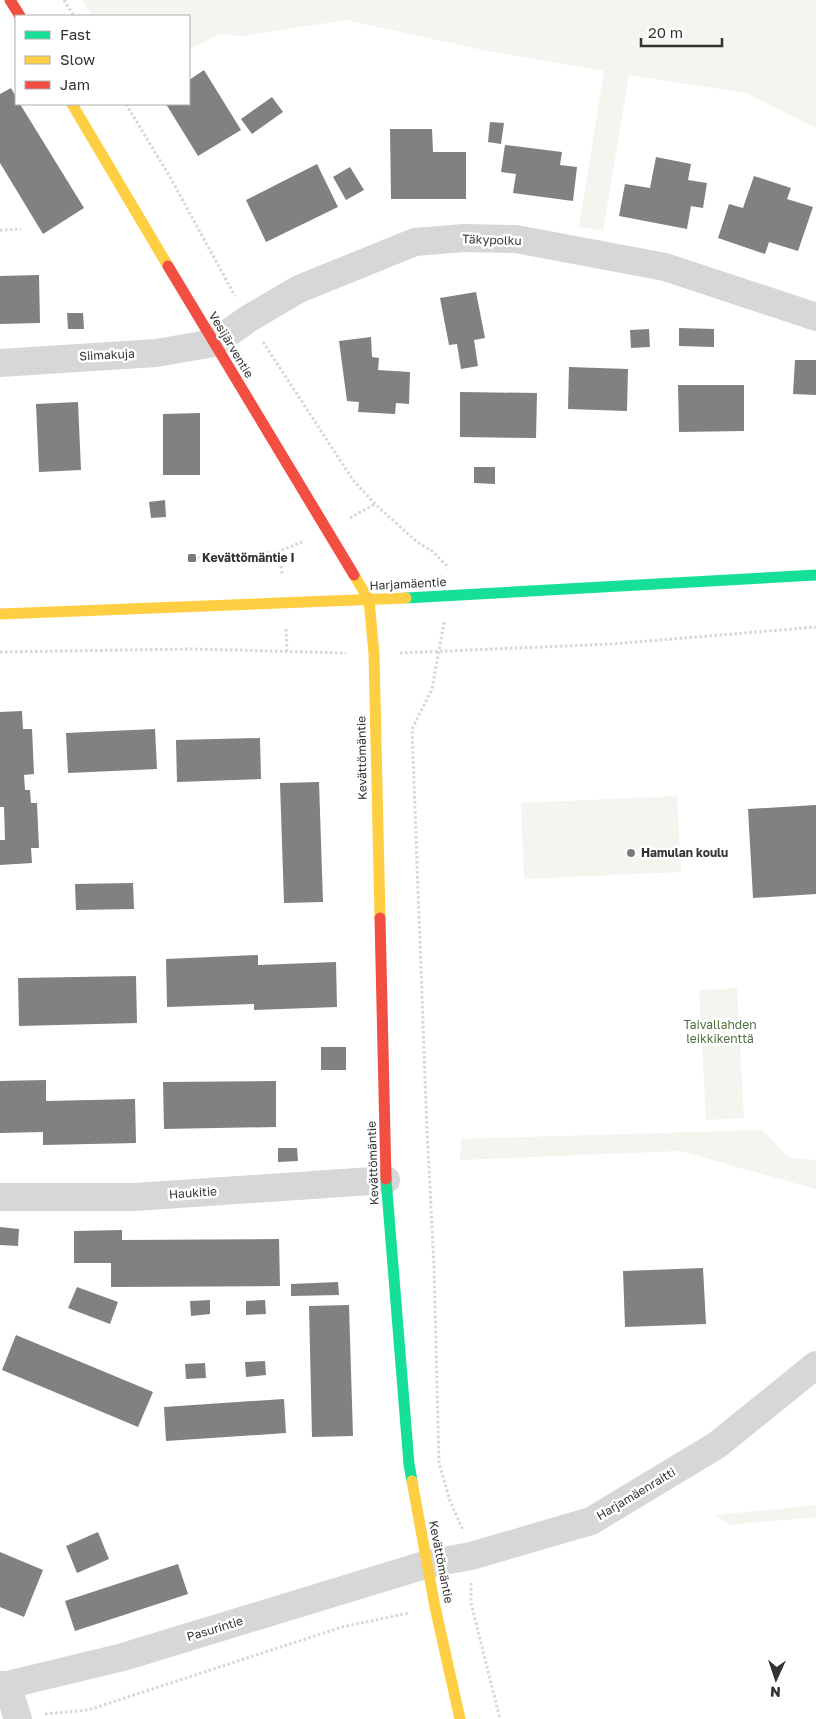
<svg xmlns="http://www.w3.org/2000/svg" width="816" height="1719" viewBox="0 0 816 1719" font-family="'Golos Text',sans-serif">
<rect width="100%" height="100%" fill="#fff"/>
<!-- green -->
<path fill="#f2f6ee" d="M82,0H816V128L746,93L629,75L603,231L579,227L604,71L478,49L346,20L242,36L220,34L189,50V16H92Z
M677,796L681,872L524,879L521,803Z
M737,988L744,1118L706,1120L699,990Z
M762,1130L789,1158L816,1160V1189L680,1151L460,1160L461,1139Z
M816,1505V1517L730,1525L716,1515Z"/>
<!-- building -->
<path fill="#818181" d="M204,70L241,130L198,156L166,104H189V80Z
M11,88L16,97V104H20L84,208L43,234L0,163V94Z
M272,97L283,112L252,134L241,119Z
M490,122L504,123L501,144L488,142Z
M390,129H432L433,152H466V199H391Z
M505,145L562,152L560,165L577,167L573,201L513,193L516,174L501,172Z
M656,157L691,164L688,180L707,183L703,208L691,206L687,229L619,216L625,184L650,188Z
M317,164L338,207L266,242L246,200Z
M350,167L364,190L346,200L333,177Z
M754,176L791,188L787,199L813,207L798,251L769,242L765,254L718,238L729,204L743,208Z
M39,275L40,323L0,324V276Z
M476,292L485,338L474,340L478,366L461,369L457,344L449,345L440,298Z
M67,313H83L84,329H68Z
M679,328L714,329V347L679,346Z
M649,329L650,347L631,348L630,330Z
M371,337L372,357L379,358L378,370L410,372L409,404L396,403L395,414L358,412L359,402L347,401L339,341Z
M795,360H816V395L793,394Z
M569,367L628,369L627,411L568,409Z
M678,385H744V431L679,432Z
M460,392L537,393L536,438L460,437Z
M78,402L81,470L39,472L36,404Z
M200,413V475H163V414Z
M474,467H495V484L474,483Z
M165,500L166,517L151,518L149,502Z
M22,711L23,729H32L34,774L24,775L25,790H30L31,803H37L39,848H31L32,863L0,865V840H5L4,807H0V712Z
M155,729L157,769L68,773L66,733Z
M260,738L261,779L177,782L176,740Z
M319,782L323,902L284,903L280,783Z
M816,805V894L753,898L748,809Z
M133,883L134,909L76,910L75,884Z
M258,955V965L336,962L337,1007L254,1010V1004L167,1007L166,959Z
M136,976L137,1023L19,1026L18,978Z
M321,1047H346V1070H321Z
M46,1080V1101L135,1099L136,1143L43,1145V1132L0,1133V1081Z
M276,1081V1127L164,1129L163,1082Z
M278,1148H297L298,1161L278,1162Z
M0,1227L19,1229L18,1246L0,1245Z
M122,1230V1240L279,1239L280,1286L111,1287V1263H74V1231Z
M703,1268L706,1324L625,1327L623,1271Z
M338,1282L339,1295L291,1296V1284Z
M77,1287L118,1302L110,1324L68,1308Z
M210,1300V1314L191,1316L190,1301Z
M265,1300L266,1314L246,1315V1301Z
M349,1305L353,1436L312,1437L309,1306Z
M16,1335L153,1392L138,1427L2,1370Z
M265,1361L266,1375L246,1377L245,1362Z
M205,1363L206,1378L186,1379L185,1364Z
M284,1399L286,1433L166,1441L164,1407Z
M98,1532L109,1559L77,1573L66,1546Z
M0,1552L43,1570L24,1617L0,1607Z
M178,1564L188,1594L75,1631L65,1601Z"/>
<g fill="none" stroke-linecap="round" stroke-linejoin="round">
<!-- path -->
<path stroke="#d7d7d7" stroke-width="3" stroke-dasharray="2.5 2.5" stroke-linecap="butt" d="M64,0L74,16
M126,104L170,177L235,296
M0,230L21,229
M263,342L353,480L375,504L417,542L432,551L446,565L447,569
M350,518L375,504
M280,551L282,575
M192,558L268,553L280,551L302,542
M444,622L432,689L412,729L427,1130L434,1266L439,1463L450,1501L463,1530
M286,629L287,651
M0,652L192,649L346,653
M400,653L612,644L816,627
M471,1583V1603L500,1719
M45,1714L88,1710L342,1627L409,1613"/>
<!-- street -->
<path stroke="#d7d7d7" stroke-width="28" d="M0,363L156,353L214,343L248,319L299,289L415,242L464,238L516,239L665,267L816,317
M0,1197H135L386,1180
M0,1685H7L123,1657L428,1564L471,1556L591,1521L717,1445L816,1365
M7,1685L18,1719"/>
<!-- fast -->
<path stroke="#16e098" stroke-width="11" d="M406,598L816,575
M386,1179L409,1464L412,1481"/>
<!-- slow -->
<path stroke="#ffcf43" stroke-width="11" d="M72,104L168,266
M354,575L369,600L374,654L380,918
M0,614L406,598
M412,1481L435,1607L460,1719"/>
<!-- jam -->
<path stroke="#f24e42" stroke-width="11" d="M10,0L20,16
M168,266L354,575
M380,918L386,1179"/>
</g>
<!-- markers -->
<g fill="#7a7a7a" stroke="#fff" stroke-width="2">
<rect x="187" y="553" width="10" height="10" rx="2.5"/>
<circle cx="631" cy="853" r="5"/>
</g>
<g text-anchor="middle" stroke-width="5" stroke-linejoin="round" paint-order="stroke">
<!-- street labels -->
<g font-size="12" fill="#333" stroke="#fff">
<text transform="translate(492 240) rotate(2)" y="4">Täkypolku</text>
<text transform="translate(231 345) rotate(59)" y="4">Vesijärventie</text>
<text transform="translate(107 355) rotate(-3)" y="4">Siimakuja</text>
<text transform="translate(408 584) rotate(-3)" y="4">Harjamäentie</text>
<text transform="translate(362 758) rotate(-91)" y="4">Kevättömäntie</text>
<text transform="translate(373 1163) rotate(-92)" y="4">Kevättömäntie</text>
<text transform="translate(193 1193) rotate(-4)" y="4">Haukitie</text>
<text transform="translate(636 1494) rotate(-31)" y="4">Harjamäenraitti</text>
<text transform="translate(441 1562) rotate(79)" y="4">Kevättömäntie</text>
<text transform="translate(215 1629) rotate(-17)" y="4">Pasurintie</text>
</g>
<!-- poi labels -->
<g font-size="12" font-weight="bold" fill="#333" stroke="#fff" text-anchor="start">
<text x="202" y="562">Kevättömäntie I</text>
<text x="641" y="857">Hamulan koulu</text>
</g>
<!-- park labels -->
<g font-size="12" fill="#4e713d" stroke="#fff">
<text x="720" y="1029">Taivallahden<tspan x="720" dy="14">leikkikenttä</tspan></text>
</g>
</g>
<!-- legend -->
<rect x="15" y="15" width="175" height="90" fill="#ffffff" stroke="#adadad"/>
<rect x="25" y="31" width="25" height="8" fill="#16e098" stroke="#adadad"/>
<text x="60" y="40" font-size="15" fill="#333333">Fast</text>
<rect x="25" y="56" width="25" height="8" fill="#ffcf43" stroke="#adadad"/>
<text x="60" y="65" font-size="15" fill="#333333">Slow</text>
<rect x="25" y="81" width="25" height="8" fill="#f24e42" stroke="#adadad"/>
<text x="60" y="90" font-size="15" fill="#333333">Jam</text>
<!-- north arrow -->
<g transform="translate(776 1679) rotate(183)" stroke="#ffffff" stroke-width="4" paint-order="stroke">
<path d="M0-4L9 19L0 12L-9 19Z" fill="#333333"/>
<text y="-8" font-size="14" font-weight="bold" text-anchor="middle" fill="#333333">N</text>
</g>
<!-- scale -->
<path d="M641 38v8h81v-8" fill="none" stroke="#333333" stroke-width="2.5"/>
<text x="648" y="38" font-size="15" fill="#333333" stroke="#ffffff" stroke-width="4" paint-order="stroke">20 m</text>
</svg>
